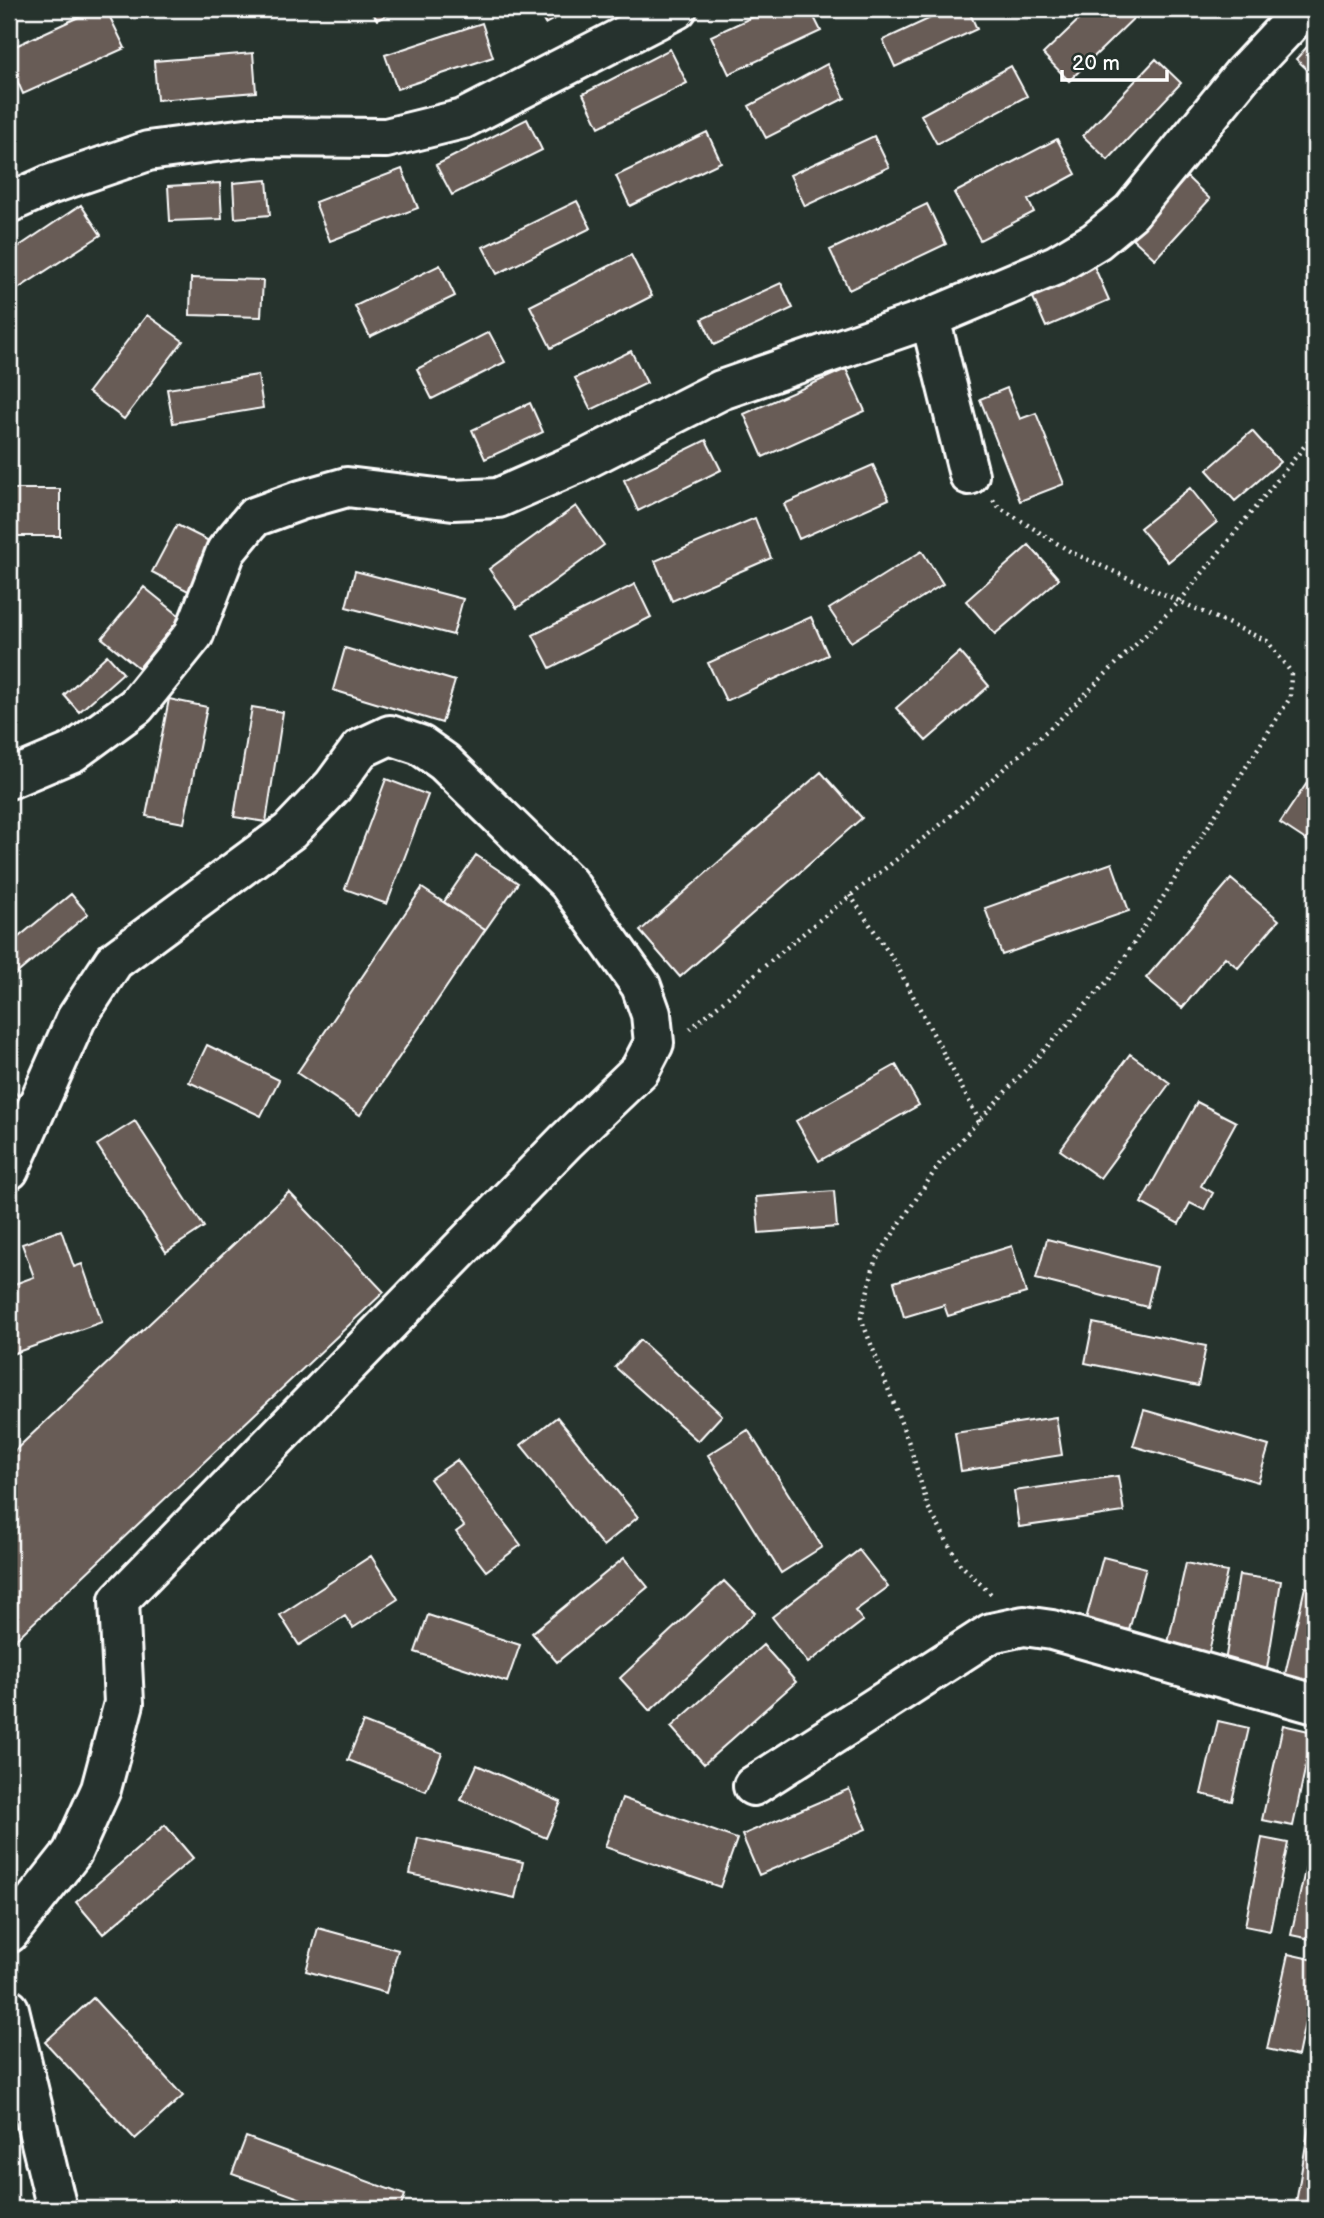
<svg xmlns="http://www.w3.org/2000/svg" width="1324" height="2218" viewBox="0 0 1324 2218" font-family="'Balsamiq Sans',sans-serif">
<rect width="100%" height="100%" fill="#26332d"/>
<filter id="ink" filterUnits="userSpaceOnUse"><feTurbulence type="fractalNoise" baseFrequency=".0143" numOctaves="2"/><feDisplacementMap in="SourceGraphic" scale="14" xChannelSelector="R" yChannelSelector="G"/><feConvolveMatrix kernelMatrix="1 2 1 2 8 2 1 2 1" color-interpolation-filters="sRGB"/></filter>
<g filter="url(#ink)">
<!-- building -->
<path fill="#685c56" stroke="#fff" stroke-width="2" d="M96,9H106L125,48L23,94L9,62V49Z
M139,9H173L141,16Z
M371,9H400L377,20Z
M537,9H573L545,24Z
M770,9H810L821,31L729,74L711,36Z
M950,9H968L977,29L895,67L883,40Z
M1090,9H1143L1069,81L1043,54Z
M482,23L493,57L397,89L385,55Z
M1315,38V77L1296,59Z
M670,49L687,83L599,127L583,94Z
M253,53L256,92L157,100L154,61Z
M1156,59L1181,83L1108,160L1083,136Z
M827,64L845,98L766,138L749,106Z
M1011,66L1027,96L937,144L921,115Z
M527,119L542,150L452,195L436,165Z
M707,132L721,162L630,206L616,176Z
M874,136L889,167L805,206L790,175Z
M1057,139L1076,174L1028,200L1034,212L980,240L954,193Z
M402,169L418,208L330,241L315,202Z
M1187,177L1210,199L1155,259L1131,237Z
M267,180L270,215L235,218L233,183Z
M220,183L222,219L170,221L168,186Z
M577,201L591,228L497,274L483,247Z
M927,204L946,244L849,290L830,250Z
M81,205L101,235L13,292L9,285V253Z
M631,255L652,296L551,348L530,306Z
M440,265L455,296L370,337L355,306Z
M1094,266L1109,300L1046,327L1031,293Z
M191,278L263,280L261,317L190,315Z
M781,283L793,308L714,345L702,319Z
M147,315L183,341L124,419L88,392Z
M489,332L505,362L432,399L417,369Z
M631,351L647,383L591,410L575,378Z
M846,369L865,411L763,457L744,414Z
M258,375L263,408L173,423L167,389Z
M1007,388L1020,419L1036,413L1064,484L1020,501L980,399Z
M530,403L543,432L485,459L472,430Z
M1252,431L1280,462L1235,501L1207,470Z
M706,440L721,470L638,511L624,480Z
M873,465L889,499L799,539L784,504Z
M1190,488L1217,522L1168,562L1140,528Z
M9,489H60V536H9Z
M576,506L604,545L517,608L489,569Z
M755,518L771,558L672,601L655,561Z
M177,525L215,544L190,592L152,572Z
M1029,545L1059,579L995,634L966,601Z
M922,551L943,584L851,642L829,609Z
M355,571L463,599L453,635L346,607Z
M635,584L651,617L550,668L533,635Z
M144,587L181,617L139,668L102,638Z
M811,617L828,655L726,701L708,663Z
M345,648L455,681L442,723L333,690Z
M960,652L989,686L926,741L896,708Z
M107,655L123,673L79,712L64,695Z
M169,699L207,707L184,823L146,816Z
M252,707L283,712L266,822L234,817Z
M1315,771V846L1280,823Z
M821,772L862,818L680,977L640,931Z
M386,779L428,795L387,904L345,889Z
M476,855L518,883L485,930L444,902Z
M1112,863L1129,911L1002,955L985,908Z
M1231,879L1279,920L1238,968L1225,957L1182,1008L1146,978Z
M422,888L485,930L360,1115L297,1073Z
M71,894L88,914L9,980V945Z
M207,1045L279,1080L261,1116L189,1082Z
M1130,1054L1170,1083L1100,1178L1060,1150Z
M896,1065L919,1105L819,1161L796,1121Z
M9,1084L22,1101L9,1112Z
M1197,1102L1236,1122L1201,1186L1213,1193L1204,1210L1190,1203L1179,1224L1141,1203Z
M135,1121L204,1227L166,1252L97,1145Z
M834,1191L837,1227L759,1233L756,1197Z
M289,1192L384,1292L9,1646V1456Z
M61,1230L74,1267L82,1264L102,1322L9,1355V1286L34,1277L22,1244Z
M1047,1239L1157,1267L1147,1307L1036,1279Z
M1012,1246L1026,1293L948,1316L944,1305L904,1317L894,1282Z
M1093,1323L1206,1346L1198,1386L1085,1363Z
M640,1340L722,1415L698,1441L615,1367Z
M1144,1410L1269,1446L1258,1482L1133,1446Z
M557,1417L638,1517L603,1546L521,1445Z
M1056,1417L1062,1455L961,1471L955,1433Z
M748,1430L822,1547L781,1573L708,1455Z
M457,1460L521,1545L486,1571L456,1532L464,1526L430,1479Z
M1118,1476L1124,1512L1019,1527L1014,1491Z
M859,1550L888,1587L855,1611L863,1621L808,1663L772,1617Z
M371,1556L398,1599L353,1628L345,1616L299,1645L280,1615Z
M1103,1557L1146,1568L1128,1634L1085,1623Z
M624,1558L648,1587L557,1662L532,1633Z
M1186,1563L1227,1572L1207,1661L1166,1652Z
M1239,1575L1281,1581L1267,1669L1225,1662Z
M724,1581L755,1613L650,1711L620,1678Z
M1305,1587L1315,1589V1690L1283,1683Z
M428,1615L520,1645L507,1682L415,1652Z
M763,1645L796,1682L704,1764L671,1727Z
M1218,1721L1249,1728L1232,1801L1201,1794Z
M363,1722L442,1753L426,1791L348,1760Z
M1283,1725L1313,1732L1293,1826L1262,1820Z
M477,1765L561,1802L546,1838L461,1800Z
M849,1789L866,1829L759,1875L742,1835Z
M622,1798L737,1839L720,1887L605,1847Z
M165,1825L193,1858L103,1934L76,1902Z
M418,1838L523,1862L515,1898L410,1874Z
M1262,1838L1288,1843L1270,1931L1245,1926Z
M1309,1852L1315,1853V1940L1291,1935Z
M318,1928L398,1950L386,1993L306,1971Z
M1288,1954L1315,1960V1974L1298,2056L1267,2049Z
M93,1998L183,2096L135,2139L45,2042Z
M1314,2097L1315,2209H1295Z
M246,2137L405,2195L400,2209H330L232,2174Z
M164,2200L197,2209H161Z"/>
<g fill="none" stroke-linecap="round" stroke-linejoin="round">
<defs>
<path id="minor" d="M9,203L49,185L148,151L253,137L386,138L463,119L677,9
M930,318L969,475
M9,779L73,752L136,706L194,634L226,551L254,517L301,500L347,487L453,500L498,498L578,463L721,390L930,318L1056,265L1096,241L1131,212L1242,75L1304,9
M9,1170L76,1019L114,961L290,831L333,786L360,749L390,735L420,745L444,762L568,883L641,986L651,1014L654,1043L640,1070L566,1141L119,1600L124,1703L101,1789L72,1853L9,1933
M753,1786L991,1633L1024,1626L1052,1630L1315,1704
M9,2009L57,2209"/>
</defs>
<!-- minor casing -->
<use href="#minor" stroke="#fff" stroke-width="44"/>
<!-- path -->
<path stroke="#fff" stroke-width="4.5" stroke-dasharray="2 5" stroke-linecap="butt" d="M993,500L999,507L1071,552L1267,641L1291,672L1290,698L1114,974L940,1163L875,1261L861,1318L910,1446L928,1507L959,1563L993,1596
M850,895L895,962L980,1122
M690,1029L817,922L939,826L1059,720L1180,601L1315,433"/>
<!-- minor -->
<use href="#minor" stroke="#26332d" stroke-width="38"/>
</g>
</g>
<!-- margin -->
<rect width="1324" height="2218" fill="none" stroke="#26332d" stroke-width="35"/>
<rect x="18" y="18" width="1289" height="2183" fill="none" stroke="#fff" stroke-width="2.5" filter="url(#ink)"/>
<!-- scale -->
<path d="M1062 70v10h105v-10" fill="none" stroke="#ffffff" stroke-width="3.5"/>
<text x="1072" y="70" font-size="21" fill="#ffffff" stroke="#26332d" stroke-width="5" paint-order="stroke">20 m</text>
</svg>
